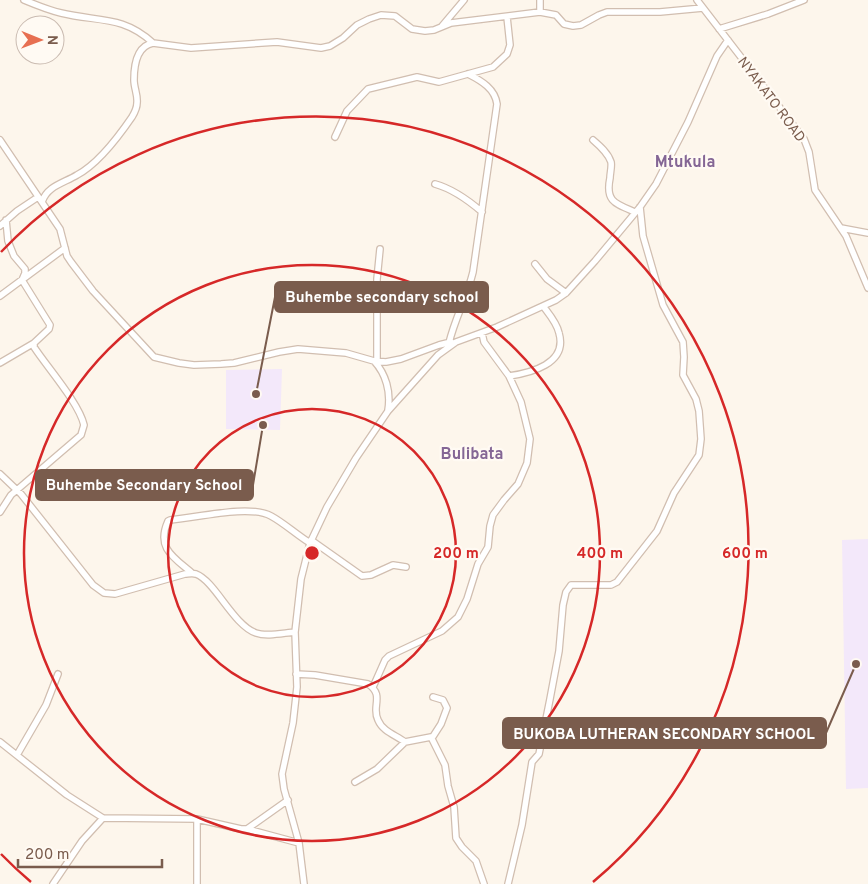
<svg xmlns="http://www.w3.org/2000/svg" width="868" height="884" viewBox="0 0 868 884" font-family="Overpass,sans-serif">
<rect width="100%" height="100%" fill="#fdf6ec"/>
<!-- education -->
<path fill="#f3e8fa" d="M282,369L280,430L226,429V370Z
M868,539V788L846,789L842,540Z"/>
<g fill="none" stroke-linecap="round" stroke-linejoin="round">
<defs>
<path id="minor" d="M24,0C36,5 48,10 61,13C97,22 123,15 153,43
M540,0V12
M697,0L804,139L809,152L815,190L846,236L868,288
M442,26L464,0
M719,29L768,14L804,0
M335,137L347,111L368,89L417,77L439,82L493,67L507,54L510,45L507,17
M0,140L60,229L67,256L71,262L93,291L154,357L179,363L194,365L221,364L234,363L279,352L298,349L346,353L374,361L386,362L401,359L439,345L451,342
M593,140C600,146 608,153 611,162C612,167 610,173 610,178C605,202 616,204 635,212
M435,184C453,189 467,199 482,212
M42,202C47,186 64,183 77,175C98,164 119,136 132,117C135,112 137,108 137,103C138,95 134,88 134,80C134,65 137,46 153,43L191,48L277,42L321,48L330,46L343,38L357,25L369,19L381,15L395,16L412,29L425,31L434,30L451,23L540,12L556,15L564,24L573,26L581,25L599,15L607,12H660L703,8
M0,226L17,211L38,197
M841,228L868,233
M535,264L547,279L566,293
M0,296L65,248
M449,343C455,318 467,297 473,272L497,104C495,89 482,81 468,74
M374,361C386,374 391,392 388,410
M377,361V279L380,249
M0,363L34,343
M509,376C530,373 568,364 559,333C557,323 549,314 543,306
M0,474L21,494L93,585L104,593L115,594L185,574C188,574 192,573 196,574C215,581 233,625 256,633C267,637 283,633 295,632
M0,512L11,495L81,435L84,425C79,403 47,367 34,347V343L49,329L50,325L22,280L25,273V269L14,256L8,241L6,220
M311,540L362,576L371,575L393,565L406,567
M192,573C173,557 156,548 168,521L170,520C196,518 249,504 271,516C284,523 297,535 310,543
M296,674L315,675L368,684C385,695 371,707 378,720C383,732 396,735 405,742
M373,687L385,660L389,656L442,631L458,617L467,599L478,564L488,547L490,526L493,515L504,500L518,484L527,463L530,439L521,402L509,376L484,342L482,333
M432,738L441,724L447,708L443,700L433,697
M0,742L67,795L103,818L197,819L241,829H247L288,800
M17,755L46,705L58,674
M355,782L377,769L405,742L431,737L445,765L448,786L454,807L456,838L462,847L476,861L484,884
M247,829L299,843
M53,884L82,841L103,818
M197,884V819
M304,884L299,843L284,789L282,774L293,723L297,687L295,632L301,579L310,543L327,507L356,458L388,411L438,355L456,342L497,327L556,300L566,293L595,261L640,207L656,184L688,122L717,56L728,40
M508,884L522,825L532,762L539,754L550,699L559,651L563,605L566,592L571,585H611L617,582L657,531L674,493L699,455L701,439L699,411L696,399L683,375L684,357L683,342L663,305L643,236L640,207"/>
</defs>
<!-- minor casing -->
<use href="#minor" stroke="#d1beb0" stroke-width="8"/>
<!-- minor -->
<use href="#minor" stroke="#fff" stroke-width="5.5"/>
</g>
<!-- distance rings -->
<g fill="none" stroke="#d62828" stroke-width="2.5">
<circle cx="312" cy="553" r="144"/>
<circle cx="312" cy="553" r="288"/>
<path d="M31 882A433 433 0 0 1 1 854M1 252A433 433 0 1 1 593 882"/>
</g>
<g text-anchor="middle" stroke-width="4.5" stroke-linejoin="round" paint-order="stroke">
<!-- street labels -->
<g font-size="14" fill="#7a5c4d" stroke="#fffaf3">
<text transform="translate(772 99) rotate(53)" y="5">NYAKATO ROAD</text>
</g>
<!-- quarter labels -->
<g font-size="16" font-weight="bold" fill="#846695" stroke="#fffaf3">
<text x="685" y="167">Mtukula</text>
<text x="472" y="459">Bulibata</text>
</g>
</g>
<circle cx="312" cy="553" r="8" fill="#d62828" stroke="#fffaf3" stroke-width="2.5"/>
<g font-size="15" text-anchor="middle" font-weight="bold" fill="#d62828" stroke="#fffaf3" stroke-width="4.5" stroke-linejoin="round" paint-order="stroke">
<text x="456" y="558">200 m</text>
<text x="600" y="558">400 m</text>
<text x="745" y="558">600 m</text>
</g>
<!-- callouts -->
<path fill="none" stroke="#7a5c4d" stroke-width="2" d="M256 394L275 297M263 425L253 485M856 664L826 733"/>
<g fill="#7a5c4d" stroke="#fffaf3" stroke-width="2">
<circle cx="256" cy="394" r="5"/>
<circle cx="263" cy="425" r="5"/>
<circle cx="856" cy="664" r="5"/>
</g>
<g fill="#7a5c4d" stroke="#7a5c4d" stroke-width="2">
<rect x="275" y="282" width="213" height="30" rx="5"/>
<rect x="36" y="470" width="217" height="30" rx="5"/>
<rect x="503" y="718" width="323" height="30" rx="5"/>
</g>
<g font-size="15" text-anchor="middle" font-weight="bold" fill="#fff">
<text x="382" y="302">Buhembe secondary school</text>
<text x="144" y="490">Buhembe Secondary School</text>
<text x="664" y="739">BUKOBA LUTHERAN SECONDARY SCHOOL</text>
</g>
<!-- north arrow -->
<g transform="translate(40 40) rotate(91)"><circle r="24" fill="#fffaf3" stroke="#cabbb1"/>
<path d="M0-4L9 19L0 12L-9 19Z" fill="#e76f51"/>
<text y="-8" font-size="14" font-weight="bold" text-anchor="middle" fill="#7a5c4d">N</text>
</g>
<!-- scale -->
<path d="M18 859v8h144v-8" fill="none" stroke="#7a5c4d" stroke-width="2.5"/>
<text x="25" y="859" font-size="15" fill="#7a5c4d" stroke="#fffaf3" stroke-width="4" paint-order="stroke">200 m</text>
</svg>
